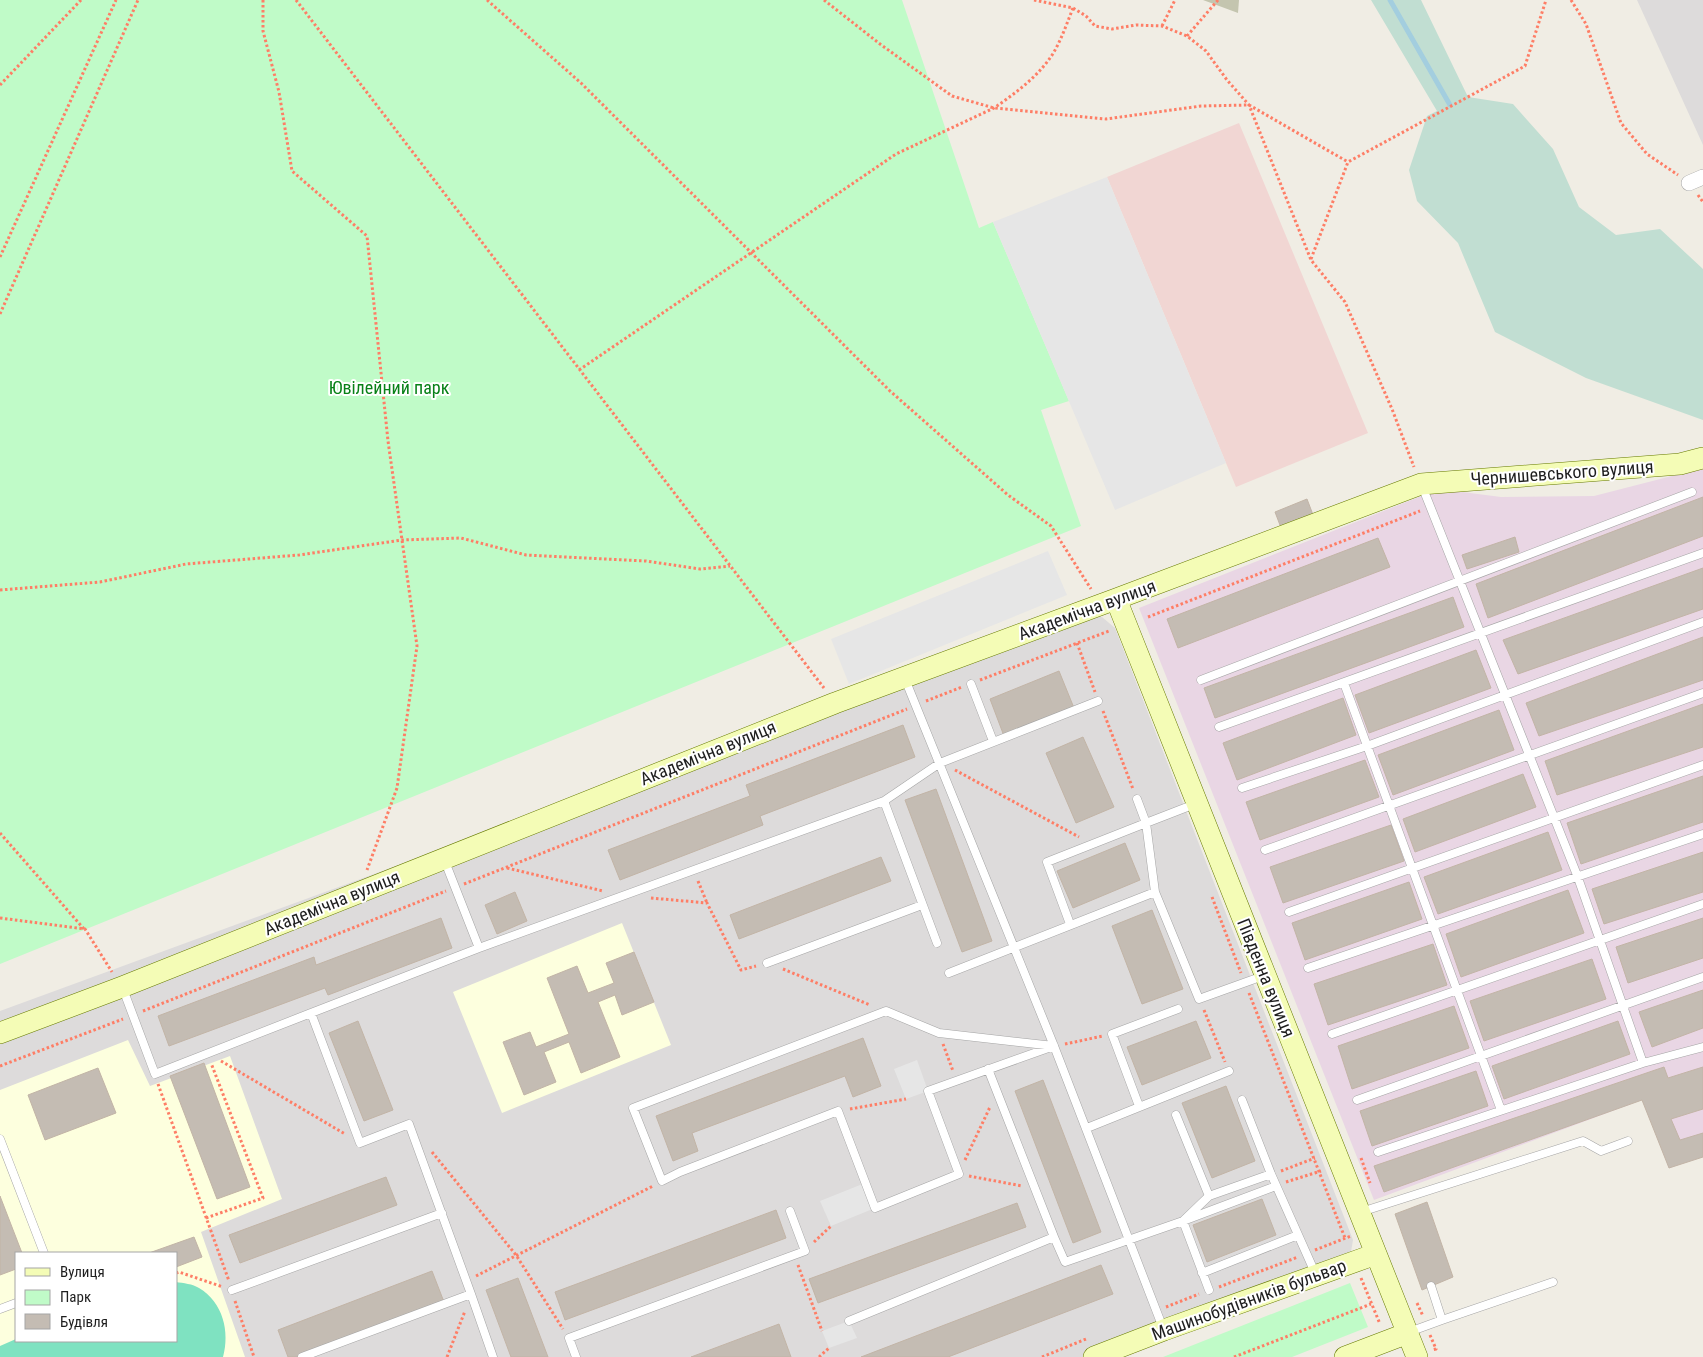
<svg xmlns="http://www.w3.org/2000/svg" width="1703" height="1357" viewBox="0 0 1703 1357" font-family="'Roboto Condensed',sans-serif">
<rect width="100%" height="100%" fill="#f0ede4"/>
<!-- residential -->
<path fill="#dddbdb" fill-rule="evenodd" d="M1637,0H1703V145Z
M1087,613L1102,617L1115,628L1353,1240L1351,1252L1340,1259L1093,1357H0V1011ZM16,1253H176V1341H16Z"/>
<!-- commercial -->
<path fill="#f1d6d3" d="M1239,123L1368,433L1236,487L1107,177Z"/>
<!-- industrial -->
<path fill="#e9d6e4" d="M1703,468V1157L1669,1168L1642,1100L1374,1200L1139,608L1439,489L1501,497L1594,496Z"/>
<!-- education -->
<path fill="#fdffde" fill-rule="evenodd" d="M622,923L671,1045L502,1113L453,992Z
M128,1040L150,1086L230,1056L282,1199L201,1232L245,1357H0V1090ZM16,1253H176V1341H16Z"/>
<!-- construction -->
<path fill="#c4c5af" d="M1203,0H1239L1238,13Z"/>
<!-- wetland -->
<path fill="#c1ded2" d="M1371,0H1421L1468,97L1513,104L1553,149L1579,207L1616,235L1660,229L1703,269V420L1586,378L1495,332L1458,243L1417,201L1409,170L1427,116L1437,111Z"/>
<!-- park -->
<path fill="#c0fbc8" d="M0,0H902L979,228L993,222L1069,401L1041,410L1081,526L0,964Z
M1350,1283L1368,1327L1292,1357H1163Z"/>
<!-- pitch -->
<path fill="#7fe2c1" d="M176,1282C183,1283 193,1284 199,1288C223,1302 230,1332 223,1357H0V1346L16,1339L176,1341Z"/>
<!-- parking -->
<path fill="#e6e6e6" d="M1107,177L1226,463L1115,510L993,222Z
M1048,551L1067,595L849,684L831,639Z
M917,1060L928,1091L906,1099L894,1069Z
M865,1183L875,1208L831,1226L820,1201Z
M849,1321L857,1338L829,1348L822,1331Z"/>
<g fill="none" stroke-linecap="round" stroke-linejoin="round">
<!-- stream -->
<path stroke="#a3cedf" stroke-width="5" d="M1390,0L1450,105"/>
</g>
<!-- building -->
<path fill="#c4bcb3" stroke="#c2b4a6" d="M1703,497V536L1488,618L1476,584Z
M1307,499L1315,520L1283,533L1275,512Z
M1515,537L1519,552L1467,569L1462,555Z
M1378,538L1390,567L1178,648L1167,619Z
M1703,568V609L1518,674L1503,640Z
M1453,597L1464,627L1215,718L1204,688Z
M1703,637V680L1539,736L1526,703Z
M1476,650L1491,688L1369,733L1355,695Z
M1059,671L1074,708L1004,736L990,699Z
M1343,698L1356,735L1237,780L1223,743Z
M1703,704V747L1557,795L1545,761Z
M1499,710L1514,750L1393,795L1378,755Z
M903,725L915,757L760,816L763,825L620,880L608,850L750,796L746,785Z
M1083,737L1114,807L1076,823L1046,753Z
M1365,760L1379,797L1260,840L1246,802Z
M1523,774L1536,807L1415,852L1403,819Z
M1703,776V822L1581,864L1567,823Z
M936,789L992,941L962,952L905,800Z
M1391,825L1404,861L1283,903L1270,867Z
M1548,832L1562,870L1438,914L1424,877Z
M1125,843L1140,880L1073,908L1057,871Z
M1703,852V892L1604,924L1592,889Z
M881,857L891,881L739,939L730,915Z
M1409,882L1422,919L1305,960L1292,923Z
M1568,890L1584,933L1461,977L1446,934Z
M515,892L527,921L497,934L485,905Z
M1152,910L1183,989L1142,1004L1112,926Z
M441,918L452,948L328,995L325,988L169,1046L158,1016L314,957L316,965Z
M1703,918V958L1628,983L1616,947Z
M1433,944L1447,985L1328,1025L1314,984Z
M634,952L654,1002L622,1015L615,995L598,1002L620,1057L581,1073L569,1042L544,1052L556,1082L524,1095L503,1042L530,1032L536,1047L569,1034L547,978L577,966L588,993L614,983L606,963Z
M1592,959L1606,999L1484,1041L1470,1001Z
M1703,990V1028L1652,1047L1639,1012Z
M1454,1006L1469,1048L1352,1089L1338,1046Z
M358,1021L393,1110L364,1121L329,1033Z
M1196,1021L1211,1058L1142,1085L1127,1047Z
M1618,1021L1630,1054L1504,1099L1492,1066Z
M863,1038L881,1086L853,1097L845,1076L692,1133L698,1151L673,1161L656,1116Z
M204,1063L250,1187L217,1199L170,1076Z
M1664,1067L1668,1078L1703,1067V1109L1671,1119L1680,1140L1703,1133V1157L1669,1168L1642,1100L1384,1192L1374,1166Z
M98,1068L116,1113L45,1140L28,1095Z
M1476,1071L1488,1106L1372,1146L1360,1111Z
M1043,1080L1101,1232L1073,1243L1015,1091Z
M1226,1086L1255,1161L1212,1178L1182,1103Z
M386,1177L397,1205L240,1263L229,1235Z
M0,1196L22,1253H16V1269L0,1275Z
M1262,1199L1276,1235L1207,1262L1193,1225Z
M1427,1202L1453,1277L1422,1290L1395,1214Z
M1017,1203L1026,1227L818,1303L809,1279Z
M776,1210L786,1238L565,1320L555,1292Z
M194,1237L202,1257L176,1267V1253H149Z
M1101,1265L1113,1294L948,1357H861Z
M432,1271L444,1302L299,1357H288L278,1330Z
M518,1278L548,1357H511L486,1290Z
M779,1324L791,1357H691Z"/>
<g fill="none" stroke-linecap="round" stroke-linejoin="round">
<defs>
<path id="lane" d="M1422,486L1577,875L1643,1063
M905,679L1054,1046L1163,1328
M1201,680L1692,492
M1344,683L1501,1110
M971,684L993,741
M1219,727L1703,553
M1242,788L1367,746L1703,622
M1137,799L1146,823L1195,804
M1265,850L1703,693
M444,859L479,948
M1289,912L1703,765
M1070,924L1047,862L1146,823L1155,892L1199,999L1263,976
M937,943L884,801L940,763L1098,701
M767,963L922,905
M1308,968L1703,834
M949,973L1155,892
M123,989L155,1074L311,1013L360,1143L409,1124L471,1294
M886,1011L939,1033L1054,1046L928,1091L959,1174L875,1208L838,1111L680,1172L662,1181L633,1108Z
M311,1013L479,948L884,801
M1332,1034L1703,904
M988,1069L1054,1237
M1242,1100L1271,1174L1316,1275
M1357,1100L1703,977
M1139,1106L1112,1034L1178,1009
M1176,1115L1209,1196L1271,1174
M1087,1128L1229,1071
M0,1139L44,1253
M1378,1152L1643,1063L1703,1047
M1361,1212L1583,1141L1601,1151L1628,1141
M1202,1273L1298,1235
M232,1290L442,1213
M1209,1290L1183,1221L1276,1186
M0,1309L16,1303
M1442,1320L1553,1282
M849,1321L1054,1237L1065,1262L1183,1221L1209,1196
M1409,1332L1442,1320L1431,1286
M302,1357L471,1294L493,1357
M576,1357L569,1338L805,1251L790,1211"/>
<path id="street" d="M1689,183L1703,177"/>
<path id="secondary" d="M1116,599L1417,1357
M0,1033L122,987L835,703L1116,599L1421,484L1680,464L1703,458
M1094,1357L1164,1330L1376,1254
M1345,1357L1408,1333"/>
</defs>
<!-- lane casing -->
<use href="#lane" stroke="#a5a5a5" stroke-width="9"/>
<!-- street casing -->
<use href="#street" stroke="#a5a5a5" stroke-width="16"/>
<!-- secondary casing -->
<use href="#secondary" stroke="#667a01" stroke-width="22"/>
<!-- path -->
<path stroke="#fe7e66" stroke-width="3" stroke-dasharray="2.5 2.5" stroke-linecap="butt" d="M263,0V31L279,92L292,171L367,236L388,441L417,646L397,788L367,870
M296,0L824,688
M487,0L581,83L890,391L1008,495L1051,526L1091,589
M824,0L880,44L952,96L994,108L1106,119L1201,106L1249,105L1348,162
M1034,0L1073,8L1086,16L1095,26L1112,29L1136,25L1162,26L1187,36L1206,51L1227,80L1249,105L1311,260L1345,302L1392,409L1414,467
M1571,0L1586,24L1621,123L1647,154L1678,175
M1162,26L1175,0
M1187,36L1218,0
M0,85L81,0
M1698,195L1703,202
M0,257L116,0
M1311,259L1348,162L1525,66L1546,0
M0,314L138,0
M579,370L896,154L994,108C1016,93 1040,75 1054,52C1062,38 1067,23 1073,8
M0,590L100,582L186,564L299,555L402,540L461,538L526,555L646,561L700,569L730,566
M1148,617L1420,511
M1077,643L1095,692
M980,680L1109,631
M926,701L962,687
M1103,711L1133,789
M955,770L1079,837
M0,833L84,929
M507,868L603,891
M698,881L707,903
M464,884L907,709
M1212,897L1241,973
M651,898L707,903L741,970L756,966
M0,918L85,929L112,972
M783,969L870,1005
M1249,993L1345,1238
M1204,1010L1225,1062
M143,1011L446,891
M943,1044L953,1071
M1065,1044L1103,1036
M221,1061L345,1134
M0,1066L123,1019
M158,1084L229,1281
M850,1109L906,1099
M432,1152L516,1255L563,1329
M1361,1158L1370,1183
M965,1160L990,1107
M1281,1171L1315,1158
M969,1176L1022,1186
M1286,1182L1321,1171
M206,1218L263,1198L211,1063
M814,1242L831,1226
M1315,1250L1351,1236
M798,1265L822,1331
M176,1273L179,1272L223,1287
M476,1276L653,1186
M1361,1278L1380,1324
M1219,1287L1298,1257
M235,1301L254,1357
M1417,1303L1423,1316
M1166,1307L1199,1294
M1430,1335L1436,1349L1432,1350
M447,1357L465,1311
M819,1357L829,1348
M1042,1357L1086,1339
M1234,1357L1371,1304"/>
<!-- lane -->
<use href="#lane" stroke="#fff" stroke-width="8"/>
<!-- street -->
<use href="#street" stroke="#fff" stroke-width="15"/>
<!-- secondary -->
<use href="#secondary" stroke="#f4fcb6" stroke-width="21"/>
</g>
<g text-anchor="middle" stroke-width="4" stroke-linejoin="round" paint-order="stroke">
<!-- park labels -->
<g font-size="18" fill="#088118" stroke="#fff">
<text x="389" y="394">Ювілейний парк</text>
</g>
<!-- street labels -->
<g font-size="18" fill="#1e1e1e" stroke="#fff">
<text transform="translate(1562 473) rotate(-4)" y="6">Чернишевського вулиця</text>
<text transform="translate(1087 610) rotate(-20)" y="6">Академічна вулиця</text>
<text transform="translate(708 753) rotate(-22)" y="6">Академічна вулиця</text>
<text transform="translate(332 903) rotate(-22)" y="6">Академічна вулиця</text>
<text transform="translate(1266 978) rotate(68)" y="6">Південна вулиця</text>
<text transform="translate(1249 1300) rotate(-20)" y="6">Машинобудівників бульвар</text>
</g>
</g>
<!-- legend -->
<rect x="15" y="1252" width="162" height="90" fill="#ffffff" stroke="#a5a5a5"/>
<rect x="25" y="1268" width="25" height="8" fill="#f4fcb6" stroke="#a5a5a5"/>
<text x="60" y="1277" font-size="15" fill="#1e1e1e">Вулиця</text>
<rect x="25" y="1290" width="25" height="15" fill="#c0fbc8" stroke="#a5a5a5"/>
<text x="60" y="1302" font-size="15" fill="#1e1e1e">Парк</text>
<rect x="25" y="1314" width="25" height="15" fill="#c4bcb3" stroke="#a5a5a5"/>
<text x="60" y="1327" font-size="15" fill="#1e1e1e">Будівля</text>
</svg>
